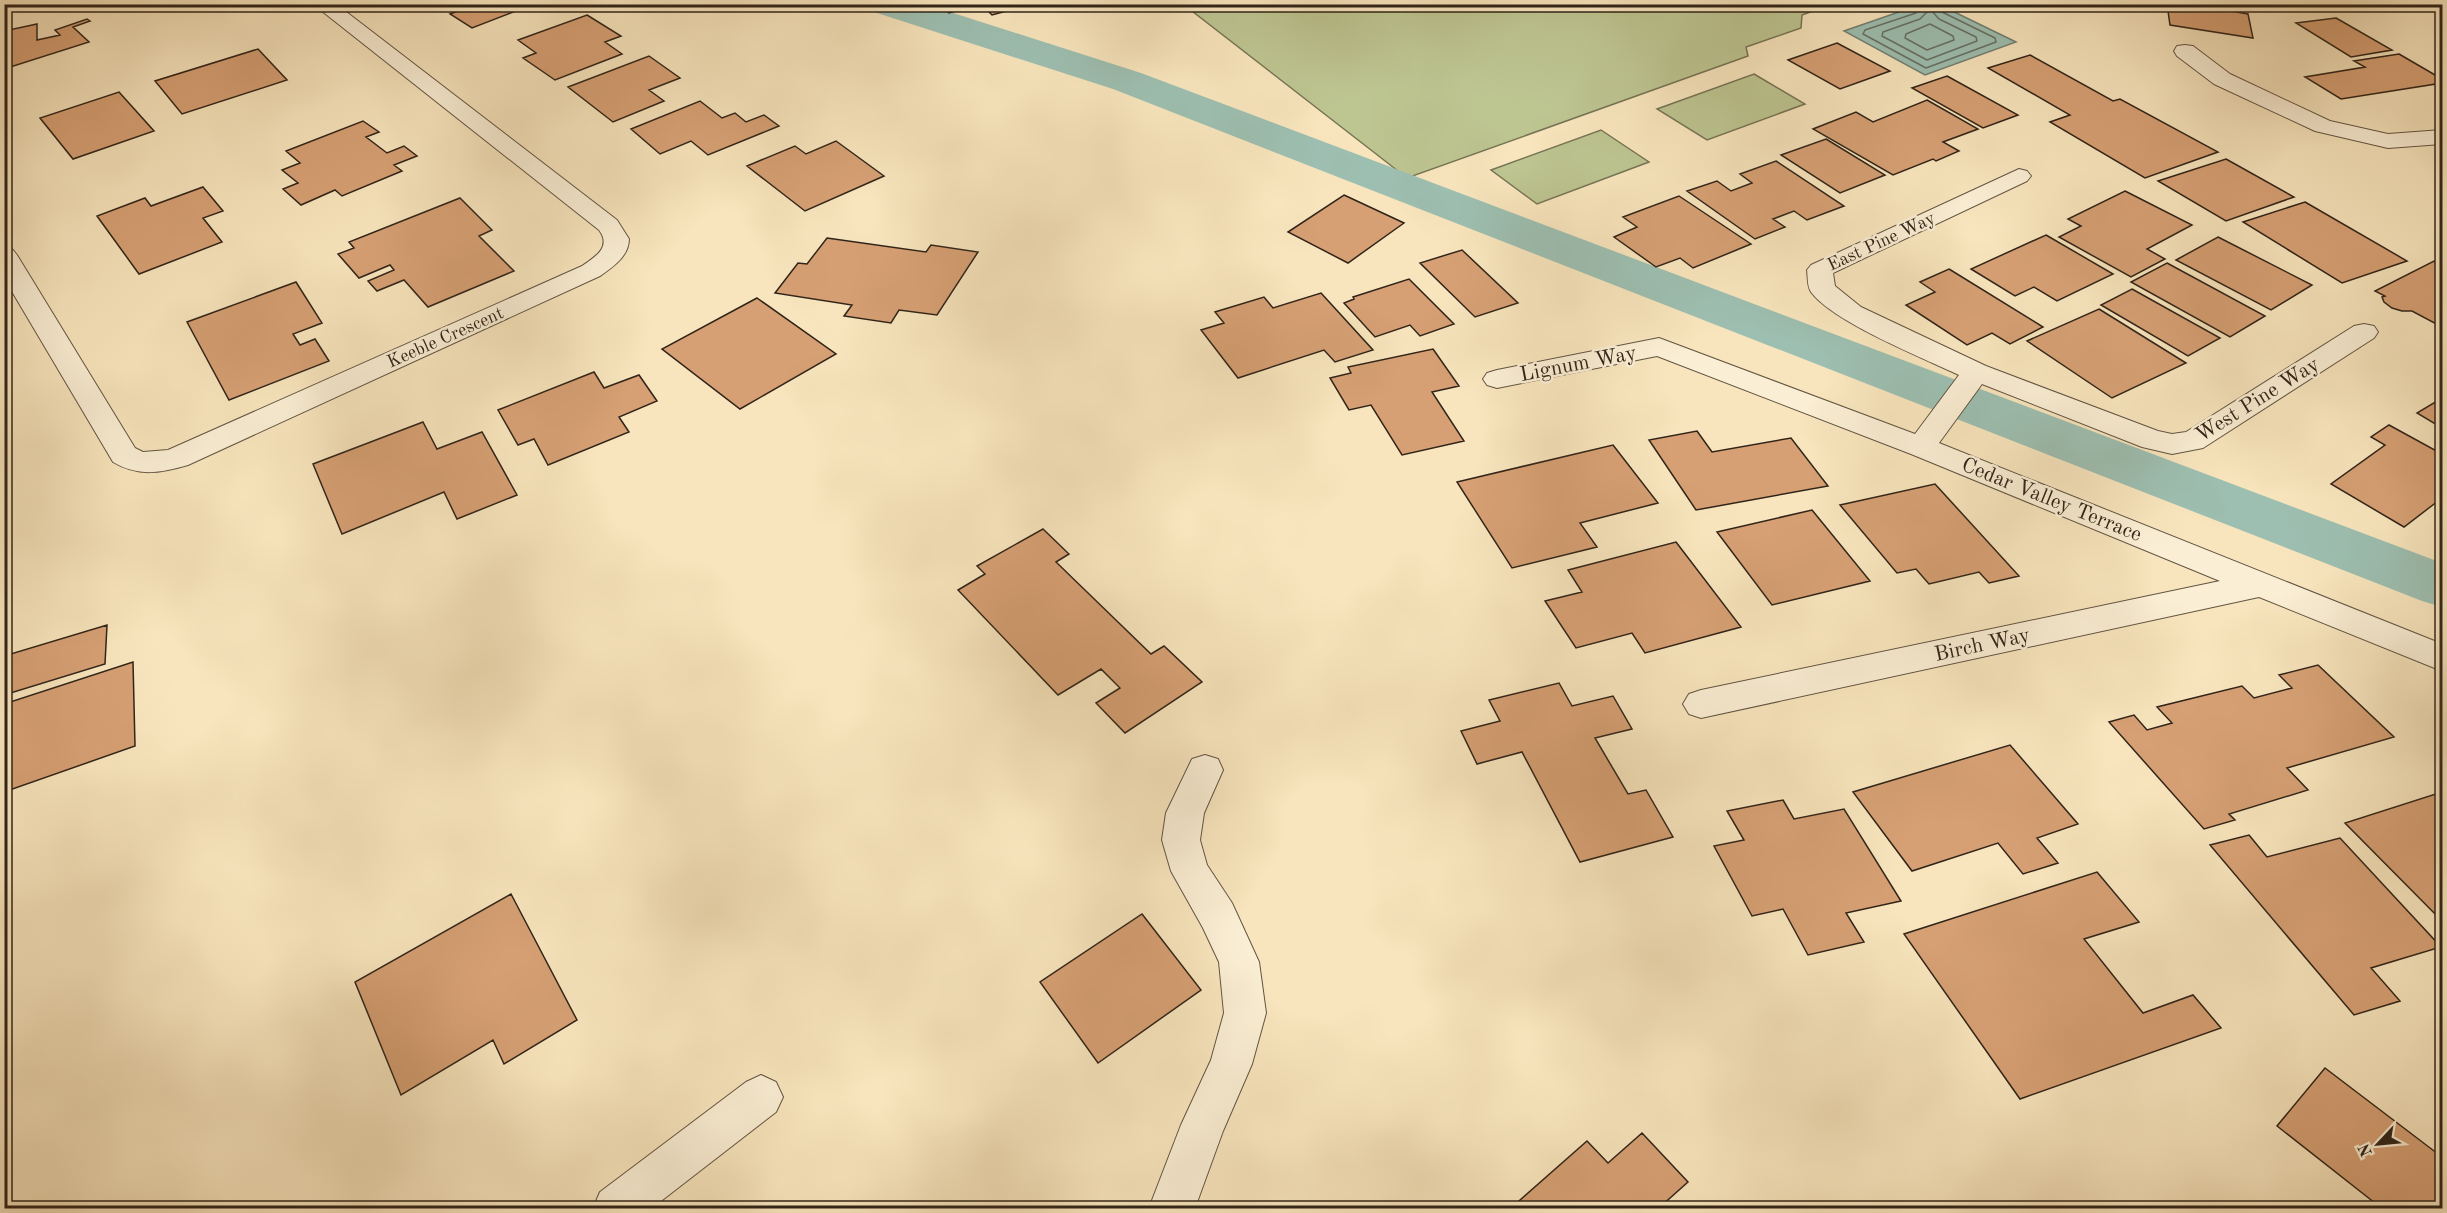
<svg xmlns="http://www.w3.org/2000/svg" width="2447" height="1213" viewBox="0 0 2447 1213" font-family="'Old Standard TT',serif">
<rect width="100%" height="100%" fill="#f8e5bd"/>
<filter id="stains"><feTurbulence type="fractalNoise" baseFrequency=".00333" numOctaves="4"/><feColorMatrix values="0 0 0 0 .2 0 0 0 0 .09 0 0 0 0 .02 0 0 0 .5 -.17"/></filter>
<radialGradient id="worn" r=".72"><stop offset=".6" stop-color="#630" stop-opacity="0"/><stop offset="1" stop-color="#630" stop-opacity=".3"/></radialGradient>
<!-- green -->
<path fill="#bdc591" stroke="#767455" stroke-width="1.5" d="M1214,4H1819L1821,8L1802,15L1801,28L1746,47L1748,56L1407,178L1192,11Z
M1754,74L1805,104L1707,140L1657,109Z
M1601,130L1649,162L1537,204L1491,170Z"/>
<!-- water -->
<path fill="#9dbfb1" stroke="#718174" stroke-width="1.5" d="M1922,4L1940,5L2016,42L1925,75L1844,31Z"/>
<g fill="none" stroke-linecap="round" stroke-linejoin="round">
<!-- shore -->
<path stroke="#667265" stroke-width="1.5" d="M1920,4L1916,13L1865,30L1863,34L1926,68L1996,42L1995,38L1942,12L1939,4
M1930,9L1939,19L1976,37L1977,41L1927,60L1882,36L1883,32L1920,19Z
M1930,24L1953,36L1954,40L1927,50L1905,38L1906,34Z"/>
<!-- canal -->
<path fill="#9dbfb1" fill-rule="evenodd" d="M869,4H925L1141,73L2442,563V607L2422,601L1113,89L874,12Z"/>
</g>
<!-- building -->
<path fill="#d6a074" stroke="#302419" stroke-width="1.5" d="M476,4H534L472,28L450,14Z
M941,4H979L949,13Z
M981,4H1028L1029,5L992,15Z
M2167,4H2190L2248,14L2253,38L2170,25Z
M587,15L621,36L605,42L622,54L555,80L523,58L536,53L518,40Z
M2336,18L2392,50L2351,57L2296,23Z
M87,19L90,21L73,27L89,42L4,69V31L37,24V40L60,35L55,30Z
M1837,43L1890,71L1840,89L1788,60Z
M258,49L287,80L182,114L155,81Z
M2399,54L2442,79V83L2341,99L2305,77L2365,67L2354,61Z
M2030,55L2113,101L2120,99L2218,152L2145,178L2050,122L2070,115L1988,68Z
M649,56L680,78L649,90L664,101L613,122L568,87Z
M1947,76L2018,115L1983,128L1912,88Z
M119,92L154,131L73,159L40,118Z
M1927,100L1978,129L1943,142L1959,151L1936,161L1933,159L1893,175L1813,129L1856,112L1873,122Z
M700,101L722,118L735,113L746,122L764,115L779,126L708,155L691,141L660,154L631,129Z
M363,121L379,132L366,137L387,153L404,146L417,156L394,165L402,171L342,196L335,190L301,205L283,189L298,183L282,170L300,163L286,151Z
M1826,139L1885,175L1840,193L1781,155Z
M836,141L884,176L805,211L747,166L795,146L806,154Z
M2226,159L2294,197L2226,221L2158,181Z
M1776,161L1844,206L1807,220L1794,211L1773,219L1785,227L1755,239L1687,191L1717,181L1731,191L1752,183L1740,174Z
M203,187L223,211L203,218L222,242L139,274L97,216L145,198L151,206Z
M2125,191L2192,225L2147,249L2165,259L2131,277L2059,237L2081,226L2068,219Z
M1344,195L1404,223L1348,263L1288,232Z
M1679,196L1751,244L1693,268L1680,258L1656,267L1614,237L1637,227L1623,217Z
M460,198L492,230L479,236L514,271L428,307L404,280L377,291L368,281L394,270L390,265L359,278L338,254L354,248L349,242Z
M2305,202L2407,261L2342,283L2243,222Z
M2046,235L2113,274L2057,301L2034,287L2015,296L1971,269Z
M2218,237L2312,285L2271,310L2176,260Z
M827,238L926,252L931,245L978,252L937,315L899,310L891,323L844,316L852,305L775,293L798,263L807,264Z
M1462,250L1518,303L1475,317L1420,263Z
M2434,261L2442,266V327L2412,311H2402L2392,308L2384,302L2382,297L2385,296L2375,291Z
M2167,263L2265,316L2230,337L2131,282Z
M1949,269L2043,327L2010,344L1992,333L1967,345L1906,305L1935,292L1920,282Z
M1409,279L1454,324L1420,336L1410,325L1375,337L1344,303L1354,299L1353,297Z
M296,282L322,323L293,334L300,345L315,339L329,361L229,400L187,322Z
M2132,289L2220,338L2188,356L2101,305Z
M1321,293L1373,350L1335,362L1324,350L1238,378L1201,330L1224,323L1215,312L1264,297L1273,308Z
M757,298L836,354L740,409L662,349Z
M2099,309L2186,363L2112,398L2027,341Z
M1433,349L1459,386L1432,392L1464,441L1402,455L1371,405L1349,410L1330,378L1351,373L1348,367Z
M594,372L604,388L639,375L657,401L619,417L629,432L548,465L534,439L518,445L498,410Z
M2442,398V428L2417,413Z
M423,422L437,449L482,432L517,495L457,519L444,492L342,534L313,464Z
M2389,425L2442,454V498L2404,527L2331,484L2385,445L2371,437Z
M1697,431L1712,452L1791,438L1828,486L1696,510L1649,440Z
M1613,445L1658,503L1580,523L1597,547L1512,568L1457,482Z
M1935,484L2019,576L1989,583L1979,572L1929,584L1916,569L1897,573L1840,505Z
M1812,510L1870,581L1772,605L1717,532Z
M1043,529L1069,554L1056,562L1151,654L1164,646L1202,682L1125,733L1096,703L1120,688L1101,669L1058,695L958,590L985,574L977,566Z
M1676,542L1741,627L1645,653L1632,633L1576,648L1545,601L1582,592L1568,570Z
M107,625L105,664L4,695V656Z
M133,662L135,746L4,792V704Z
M2318,665L2394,737L2287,768L2308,790L2229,814L2235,820L2204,829L2109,722L2134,715L2147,730L2172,723L2157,707L2242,686L2254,698L2292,688L2279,675Z
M1559,683L1572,706L1613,696L1632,729L1595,738L1628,794L1646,790L1673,837L1580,862L1522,752L1477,764L1461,731L1500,721L1489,700Z
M2010,745L2078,824L2037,838L2058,863L2023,874L1998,843L1912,871L1853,792Z
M2442,792V921L2345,823Z
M1783,800L1794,819L1844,809L1901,901L1846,913L1864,942L1808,955L1783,909L1752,916L1714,846L1744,840L1727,811Z
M2249,835L2267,857L2340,838L2441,947L2371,968L2400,1001L2354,1015L2210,845Z
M2097,872L2139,922L2084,939L2143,1013L2193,995L2221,1028L2020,1099L1904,934Z
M511,894L577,1020L504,1064L493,1040L401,1095L355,982Z
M1142,914L1201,990L1098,1063L1040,982Z
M2325,1068L2442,1157V1208H2379L2380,1207L2277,1126Z
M1642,1133L1688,1182L1660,1207L1661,1208H1511L1587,1141L1608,1163Z"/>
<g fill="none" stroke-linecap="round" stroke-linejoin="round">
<defs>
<path id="minor" d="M313,4H336L617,220L629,239C629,256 613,267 600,276L188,465C161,473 138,477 113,462L4,278V247L13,250L17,255L135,448L143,452L168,450L582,266C595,257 612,247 599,230Z
M2185,45L2193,46L2230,74L2330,121L2388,134L2442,130V144L2388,148L2315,131L2214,84L2177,56L2174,51L2177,46Z
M2019,169L2027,171L2031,176L2027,181L1833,273L1835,286L1861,307L1986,366L2158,431L2172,434L2186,432L2354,326L2364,324L2374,326L2378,332L2374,338L2203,448L2172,454L2142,447L1982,384L1939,443L2442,644V671L2259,597L1701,718L1689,714L1683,704L1689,694L1701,690L2220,581L1911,454L1657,356L1497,388L1487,385L1483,379L1487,373L1497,370L1659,338L1915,434L1959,375C1923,358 1833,322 1811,292C1807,286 1808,277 1807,270L1811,265Z
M1205,755L1218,759L1223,770L1204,813L1200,840L1207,865L1232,903L1259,962L1266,1013L1252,1064L1223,1131L1195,1208H1149L1181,1125L1211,1060L1224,1013L1219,962L1203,928L1171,871L1162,840L1166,813L1192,759Z
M761,1075L776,1082L783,1097L776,1112L652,1208H593L600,1192L746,1082Z"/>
</defs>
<!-- minor casing -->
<use href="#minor" stroke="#625442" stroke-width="2"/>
<!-- minor -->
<use href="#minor" fill="#faeed4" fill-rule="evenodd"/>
</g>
<g text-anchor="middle" stroke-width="5" stroke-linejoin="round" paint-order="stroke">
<!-- far-street labels -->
<g font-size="18" fill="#302419" stroke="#faeed4">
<text transform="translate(1881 241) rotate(-25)" y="6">East Pine Way</text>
<text transform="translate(445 337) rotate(-24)" y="6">Keeble Crescent</text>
</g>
<!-- street labels -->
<g font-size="21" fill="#302419" stroke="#faeed4">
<text transform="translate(1578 363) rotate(-11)" y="7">Lignum Way</text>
<text transform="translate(2257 399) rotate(-32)" y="7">West Pine Way</text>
<text transform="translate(2052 499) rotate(22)" y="7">Cedar Valley Terrace</text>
<text transform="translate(1982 644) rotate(-12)" y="7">Birch Way</text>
</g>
</g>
<!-- margin -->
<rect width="2447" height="1213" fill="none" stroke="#f8e5bd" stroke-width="24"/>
<rect x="6" y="6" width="2435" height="1201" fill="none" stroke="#302419" stroke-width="3"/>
<rect x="12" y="12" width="2423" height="1189" fill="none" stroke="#302419" stroke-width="1.5"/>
<!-- north arrow -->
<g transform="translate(2378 1144) rotate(244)" stroke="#faeed4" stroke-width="4.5" paint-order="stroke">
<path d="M0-4.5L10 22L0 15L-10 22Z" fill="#302419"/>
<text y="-9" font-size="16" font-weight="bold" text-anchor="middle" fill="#302419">N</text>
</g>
<rect width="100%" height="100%" filter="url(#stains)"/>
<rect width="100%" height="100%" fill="url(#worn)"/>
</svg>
